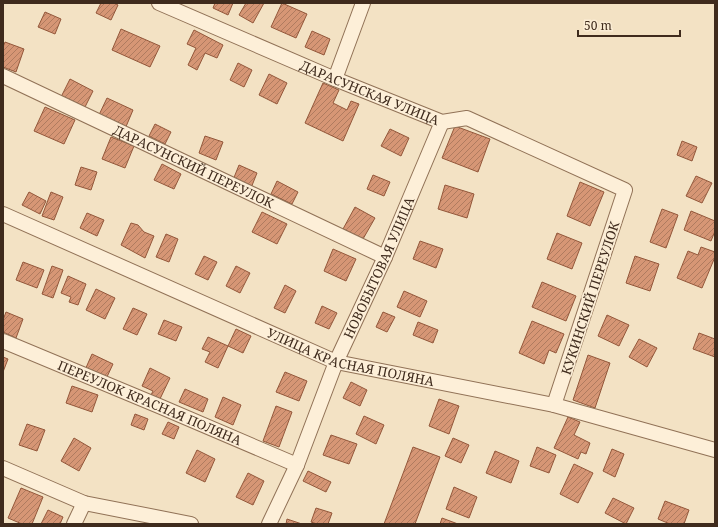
<svg xmlns="http://www.w3.org/2000/svg" width="718" height="527" viewBox="0 0 718 527" font-family="'Noto Serif',serif">
<defs>
<pattern id="building-hatch" width="6" height="6" patternUnits="userSpaceOnUse"><rect width="6" height="6" fill="#d69675"/><path d="M-1 1l2-2M0 6l6-6M5 7l2-2" fill="none" stroke="#af7b5f"/></pattern>
</defs>
<rect width="100%" height="100%" fill="#f3e2c4"/>
<!-- building -->
<path fill="url(#building-hatch)" stroke="#93573a" d="M101,3H114L118,5L111,20L96,13Z
M215,3H233L228,15L213,8Z
M246,3H264L253,23L239,15Z
M282,3L307,14L296,38L271,27Z
M45,12L61,19L55,34L38,27Z
M121,29L160,46L150,67L112,50Z
M194,30L223,45L217,58L205,53L197,70L188,65L196,48L187,44Z
M312,31L330,39L324,55L305,47Z
M5,42L24,49L16,72L3,67V47Z
M238,63L252,70L244,87L230,80Z
M269,74L287,83L277,104L259,95Z
M70,79L93,91L84,109L61,97Z
M323,83L339,90L333,103L347,110L351,101L359,104L343,141L305,123Z
M107,98L133,110L125,129L98,117Z
M45,107L75,120L64,144L34,131Z
M155,124L171,132L165,144L149,136Z
M455,126L490,139L478,172L442,158Z
M390,129L409,138L401,156L381,146Z
M205,136L223,142L216,160L199,153Z
M111,137L134,146L125,168L102,159Z
M682,141L697,147L692,161L677,155Z
M162,164L181,174L174,189L154,180Z
M239,165L257,173L251,188L233,180Z
M81,167L97,172L91,190L75,185Z
M373,175L390,182L384,196L367,189Z
M696,176L712,183L702,203L686,196Z
M277,181L298,192L292,204L271,194Z
M580,182L604,192L590,226L567,216Z
M445,185L474,194L467,218L438,209Z
M29,192L46,201L40,214L22,205Z
M51,192L63,197L54,220L42,216Z
M355,207L375,218L363,239L343,229Z
M662,209L678,215L666,248L650,242Z
M691,211L715,221V231L711,241L684,230Z
M262,212L287,224L277,244L252,232Z
M87,213L104,220L97,236L80,228Z
M131,223L138,225L144,232L154,236L145,258L121,245Z
M557,233L582,243L572,269L547,259Z
M166,234L178,239L169,262L156,257Z
M420,241L443,249L436,268L413,259Z
M701,247L715,252V257L702,288L677,278L688,251L698,255Z
M333,249L356,259L346,281L324,271Z
M204,256L217,262L208,280L195,274Z
M635,256L659,264L650,291L626,283Z
M23,262L44,270L37,288L16,280Z
M52,266L63,270L53,298L42,294Z
M236,266L250,273L240,293L226,286Z
M68,276L86,284L78,305L69,302L71,297L61,293Z
M542,282L576,296L566,321L532,307Z
M285,285L296,291L285,313L274,308Z
M96,289L115,298L105,319L86,310Z
M404,291L427,301L420,317L397,307Z
M322,306L337,313L329,329L315,323Z
M133,308L147,314L137,335L123,329Z
M6,312L23,319L16,338L3,332V320Z
M383,312L395,317L387,332L376,327Z
M607,315L629,325L619,346L598,336Z
M164,320L182,327L176,341L158,334Z
M532,321L564,334L556,353L549,350L544,364L519,353Z
M418,322L438,330L433,343L413,335Z
M236,329L251,336L243,353L228,346Z
M699,333L715,339V357L693,349Z
M208,337L228,346L218,368L205,362L210,352L202,349Z
M639,339L657,348L647,367L629,357Z
M92,354L113,364L106,379L85,370Z
M588,355L610,363L595,408L573,400Z
M3,357L8,359L3,372Z
M150,368L170,378L159,401L150,397L153,391L142,386Z
M285,372L307,381L299,401L276,392Z
M351,382L367,390L360,406L343,398Z
M72,386L98,395L92,412L66,403Z
M185,389L208,399L203,412L179,402Z
M223,397L241,405L233,425L215,417Z
M439,399L459,406L449,434L429,426Z
M276,406L292,412L279,447L263,441Z
M135,414L148,419L144,430L131,425Z
M364,416L384,425L376,444L356,434Z
M568,417L580,422L574,435L590,443L586,454L581,452L578,459L554,448Z
M168,422L179,427L174,439L162,434Z
M27,424L45,430L37,451L19,445Z
M331,435L357,444L349,464L323,455Z
M74,438L91,448L79,471L61,461Z
M453,438L469,445L461,463L445,456Z
M413,447L440,457L415,524H384Z
M537,447L556,455L549,473L530,466Z
M612,449L624,454L615,477L603,471Z
M197,450L215,459L205,482L186,473Z
M495,451L519,461L511,483L486,473Z
M574,464L593,473L578,503L560,494Z
M308,471L331,482L326,492L303,481Z
M248,473L264,481L253,505L236,497Z
M454,487L477,497L469,518L446,509Z
M21,488L43,497L32,524H22L8,518Z
M613,498L634,508L626,524L605,513Z
M665,501L689,510L684,524H670L658,519Z
M316,508L332,513L328,524H317L311,522Z
M48,510L63,517L60,524H41Z
M442,518L458,524H440Z
M287,519L302,524H286Z"/>
<g fill="none" stroke-linecap="round" stroke-linejoin="round">
<defs>
<g id="minor">
<path id="s1" d="M159,3L335,79L442,122L467,118L625,190L554,405"/>
<path id="s2" d="M3,76L385,257"/>
<path d="M335,79L363,3"/>
<path id="s3" d="M3,214L336,362L554,405L715,450"/>
<path id="s4" d="M3,341L159,406L297,465"/>
<path d="M3,468L84,503L191,524"/>
<path d="M74,524L84,503"/>
<path id="s5" d="M269,524L297,465L336,362L385,257L442,122"/>
</g>
</defs>
<!-- minor casing -->
<use href="#minor" stroke="#917257" stroke-width="16"/>
<!-- minor -->
<use href="#minor" stroke="#fdefd8" stroke-width="14"/>
</g>
<g text-anchor="middle" stroke-width="3.5" stroke-linejoin="round" paint-order="stroke">
<!-- street labels -->
<g font-size="13" fill="#3f2b1d" stroke="#faecd4">
<text dy="5" stroke="none"><textPath href="#s1" startOffset="229">ДАРАСУНСКАЯ УЛИЦА</textPath></text>
<text dy="5" stroke="none"><textPath href="#s2" startOffset="211">ДАРАСУНСКИЙ ПЕРЕУЛОК</textPath></text>
<text dy="5" stroke="none"><textPath href="#s5" startOffset="279">НОВОБЫТОВАЯ УЛИЦА</textPath></text>
<text transform="translate(590 298) rotate(-72)" y="5">КУКИНСКИЙ ПЕРЕУЛОК</text>
<text dy="5" stroke="none"><textPath href="#s3" startOffset="377">УЛИЦА КРАСНАЯ ПОЛЯНА</textPath></text>
<text dy="5" stroke="none"><textPath href="#s4" startOffset="159">ПЕРЕУЛОК КРАСНАЯ ПОЛЯНА</textPath></text>
</g>
</g>
<!-- border -->
<rect width="718" height="527" fill="none" stroke="#3f2b1d" stroke-width="8"/>
<!-- scale -->
<path d="M578 30v6h102v-6" fill="none" stroke="#3f2b1d" stroke-width="2"/>
<text x="584" y="30" font-size="12" fill="#3f2b1d" stroke="#faecd4" stroke-width="3" paint-order="stroke">50 m</text>
</svg>
